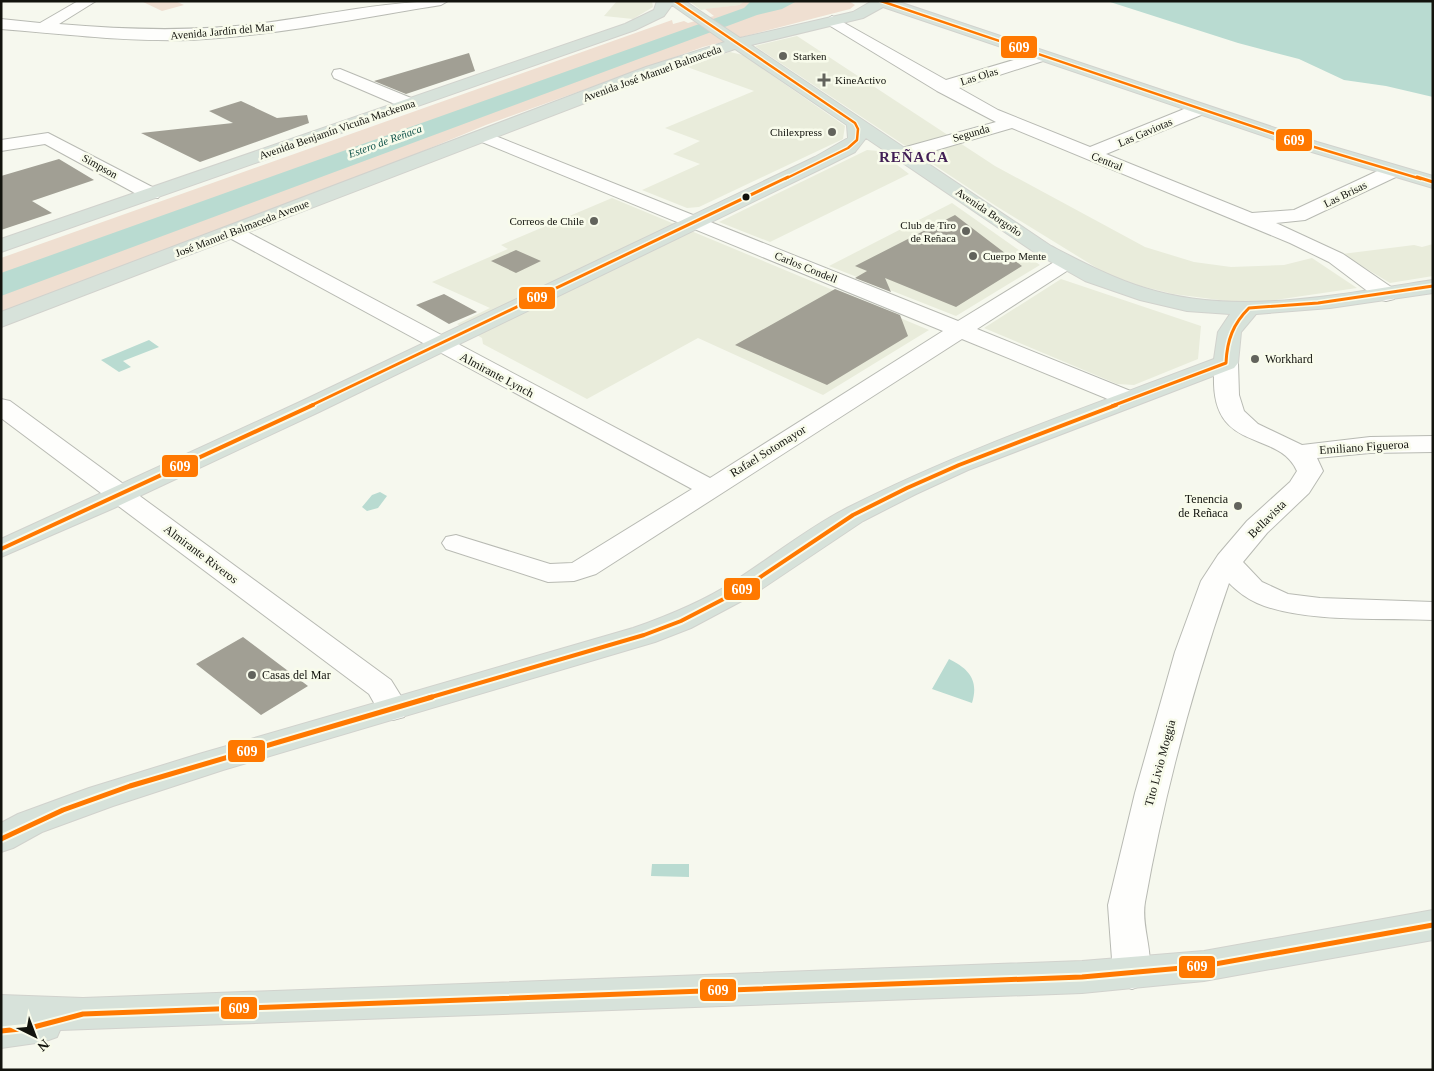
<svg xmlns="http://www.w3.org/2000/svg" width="1434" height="1071" viewBox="0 0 1434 1071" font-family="Georgia,serif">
<rect width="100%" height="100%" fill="#f6f8ee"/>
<!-- built -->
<path fill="#e9ecdb" d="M617,1H652L653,7L633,19L604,16Z
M689,1H745V2L739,5L701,10Z
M797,36L995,166L1145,247L1194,262L1231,267L1284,265L1312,258L1357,288L1255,303L1235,302L1173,294L1137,285L1105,273L996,206L755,46Z
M730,52L743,55L845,126L843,139L699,207L687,208L642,190L700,164L673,154L700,141L665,128L754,91L687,67Z
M867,150L879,151L909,174L770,242L719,222Z
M612,198L929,330L823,395L698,338L587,399L483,344L482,338L457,324L490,308L432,282L508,249L501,245Z
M952,203L1040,265L956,316L829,266Z
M1433,244V276L1390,283L1342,254L1414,245L1422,247Z
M1061,279L1201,326L1198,359L1134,385L1117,384L984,328Z"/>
<!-- green -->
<path fill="#efdfd1" d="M141,1H175L184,5L162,11Z
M745,1H849L855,5L850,9L703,47L486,125L382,168L1,314V258L672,20L673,24L684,21L688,23L714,16L705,9L739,5Z"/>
<!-- water -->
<path fill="#b9dbd1" d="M751,1H797L782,9L757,15L1,296V273L744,8Z
M1107,1H1433V97L1386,86L1344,80L1299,59L1238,43Z
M149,340L159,347L123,361L131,367L119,372L101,360Z
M380,492L387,496L378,508L367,511L362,507L372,495Z
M949,659C969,669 979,680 972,703L932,689Z
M652,864H689V877L651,876Z"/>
<!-- building -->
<path fill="#a19f94" d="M469,53L475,71L406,94L374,81Z
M241,101L277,118L307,115L309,123L200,162L141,133L233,123L209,111Z
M59,159L94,180L32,201L52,213L1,230V176Z
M955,215L1022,266L956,307L885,278L891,292L855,278L867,271L855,266Z
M516,250L541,261L516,273L491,261Z
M835,289L900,315L908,336L827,385L735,345Z
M444,294L477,312L449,324L416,305Z
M243,637L308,686L261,715L196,664Z"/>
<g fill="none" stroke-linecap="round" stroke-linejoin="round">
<defs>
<path id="minor" d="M78,1H96L59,24C128,30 195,32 264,23C326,15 386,1 448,1L441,5C358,18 274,36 190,40C127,42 64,34 1,29V19L40,23Z
M832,16L946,80L1037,53H1049L1051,56L1049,59L959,88L998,110L1090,147L1194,105H1206L1209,109L1206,113L1106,154L1252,213L1294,210L1386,167H1400L1402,171L1400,175L1305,220L1276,223L1343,254L1394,289L1397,294L1394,299L1386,301L1378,299L1329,262L1290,243L1012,128L909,158H895L893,154L895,150L996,122L937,91L827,24L824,21Z
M340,69L416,100L419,104L416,108H404L334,78L332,74L334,70Z
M483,131L958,321L1059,259L1066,257L1073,259L1077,263L1073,267L977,329L1138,394L1141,399L1138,404L1129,406L1120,404L962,339L596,574L574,581L548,582L446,549L442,543L446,537L456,535L550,564L572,563L692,489L226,236L223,232L226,228L233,226L240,228L710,478L943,331L477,140L474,136L477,132Z
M48,133L158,190L161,194L158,198H144L45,144L1,151V140Z
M1226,356L1234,358L1238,363L1239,395L1244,411L1258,424L1302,445L1370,437L1433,436V452L1370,453L1317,458L1323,471L1309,493L1267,533L1243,562L1262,582L1288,594L1320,598L1433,602V620C1382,618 1302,623 1257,603C1246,598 1237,591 1229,583C1193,687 1164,795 1145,902C1140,929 1158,959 1145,984L1132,989L1119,984L1113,973L1108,905L1135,793L1175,652L1201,581L1218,555L1247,521L1290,482L1297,471C1279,430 1216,453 1214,384C1214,375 1213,366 1218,358Z
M1,399L10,401L391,680L409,709L404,717L393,720L382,717L369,694L1,418Z"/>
<path id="major" d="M657,1H685L740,38L853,12L872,1H896L1317,142L1433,176V188L1305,150L883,7L863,18L751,45L1051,246C1082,262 1112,278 1145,288C1237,317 1340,294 1433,280V293L1330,308L1256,314L1241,332L1238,363L1234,368L968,470L916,494L863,521L751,596L691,628L655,642L223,770L113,806L42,832L13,848L1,852V823L18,814L89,788L199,754L633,628C667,616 702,602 733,582C769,559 809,527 847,508C965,448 1091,406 1214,359L1218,332L1230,314L1187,311L1140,300L1085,281L1037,254L866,138L855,152L829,165L319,412L114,508L1,557V539L302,401L815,157L848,138L847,125L735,49L658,75L1,327V312L646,67L725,42L672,5L664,16L635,30L1,252V239L625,24L654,10Z
M1433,910V940L1204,981L1082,993L60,1030L57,1037L43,1042L1,1048V995L83,998L1082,961L1204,951Z"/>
</defs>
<!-- minor casing -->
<use href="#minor" stroke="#b8bab3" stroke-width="2"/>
<!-- major casing -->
<use href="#major" stroke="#d1d2cd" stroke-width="2"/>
<!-- minor -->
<use href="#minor" fill="#fefefc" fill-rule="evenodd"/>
<!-- major -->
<use href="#major" fill="#d7e2da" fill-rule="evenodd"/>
<defs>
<path id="bus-1-far3" d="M675,1L855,123L858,129L857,140L848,148L785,179
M881,1L1311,146L1421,179"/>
<path id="bus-1-far2" d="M1417,177L1433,182
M310,406L788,177
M1112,406L1226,363C1227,340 1233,324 1249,308L1318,303L1433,286"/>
<path id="bus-1-far1" d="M1,549L313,405
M428,698L644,635L681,621L741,590L853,515L907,488L959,465L1116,405"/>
<path id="bus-1" d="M1,839L63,810L130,786L432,697
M1,1031L30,1028L83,1014L1082,977L1204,966L1433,925"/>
</defs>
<!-- bus-1-far3 casing -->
<use href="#bus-1-far3" stroke="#f8fbeb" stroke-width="5"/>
<!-- bus-1-far2 casing -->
<use href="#bus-1-far2" stroke="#f8fbeb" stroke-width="6"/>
<!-- bus-1-far1 casing -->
<use href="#bus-1-far1" stroke="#f8fbeb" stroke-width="8"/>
<!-- bus-1 casing -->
<use href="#bus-1" stroke="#f8fbeb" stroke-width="9"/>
<!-- bus-1-far3 -->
<use href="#bus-1-far3" stroke="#ff7800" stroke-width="2.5"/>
<!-- bus-1-far2 -->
<use href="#bus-1-far2" stroke="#ff7800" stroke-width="3"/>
<!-- bus-1-far1 -->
<use href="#bus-1-far1" stroke="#ff7800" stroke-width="4"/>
<!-- bus-1 -->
<use href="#bus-1" stroke="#ff7800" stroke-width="5"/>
</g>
<!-- markers -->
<g fill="#62635c" stroke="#f8fbeb" stroke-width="2">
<circle cx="783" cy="56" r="5"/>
<path d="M821.5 72.5h5v5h5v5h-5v5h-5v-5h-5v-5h5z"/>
<circle cx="832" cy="132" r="5"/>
<circle cx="594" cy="221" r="5"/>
<circle cx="966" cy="231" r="5"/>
<circle cx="973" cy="256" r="5"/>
<circle cx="1255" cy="359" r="5"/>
<circle cx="1238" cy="506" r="5"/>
<circle cx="252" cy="675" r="5"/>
</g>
<circle fill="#12130d" stroke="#f8fbeb" stroke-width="2" cx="746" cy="197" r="4.5"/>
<g text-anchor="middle" stroke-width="5" stroke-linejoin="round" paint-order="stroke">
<!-- far-street labels -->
<g font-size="11" fill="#12130d" stroke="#f8fbeb">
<text transform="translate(222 31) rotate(-5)" y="4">Avenida Jardín del Mar</text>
<text transform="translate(652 73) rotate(-20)" y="4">Avenida José Manuel Balmaceda</text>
<text transform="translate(979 76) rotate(-17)" y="4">Las Olas</text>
<text transform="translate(337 129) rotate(-19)" y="4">Avenida Benjamín Vicuña Mackenna</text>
<text transform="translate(1145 132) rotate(-23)" y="4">Las Gaviotas</text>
<text transform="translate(971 133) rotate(-16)" y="4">Segunda</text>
<text transform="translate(1107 161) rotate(22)" y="4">Central</text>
<text transform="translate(100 166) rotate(29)" y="4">Simpson</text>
<text transform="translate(1345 194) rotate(-26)" y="4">Las Brisas</text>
<text transform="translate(989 212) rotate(34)" y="4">Avenida Borgoño</text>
<text transform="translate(242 228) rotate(-21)" y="4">José Manuel Balmaceda Avenue</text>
<text transform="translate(806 267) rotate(22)" y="4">Carlos Condell</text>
</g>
<!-- far-poi labels -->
<g font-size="11" fill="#12130d" stroke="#f8fbeb" text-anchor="start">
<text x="793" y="60">Starken</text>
<text x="835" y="84">KineActivo</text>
<text x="822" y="136" text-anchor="end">Chilexpress</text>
<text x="584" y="225" text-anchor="end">Correos de Chile</text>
<text x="956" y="229" text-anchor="end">Club de Tiro<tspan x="956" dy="13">de Reñaca</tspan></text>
<text x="983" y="260">Cuerpo Mente</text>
</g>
<!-- far-water labels -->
<g font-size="11" font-style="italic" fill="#10534a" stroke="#f8fbeb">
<text transform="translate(385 141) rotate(-20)" y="4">Estero de Reñaca</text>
</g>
<!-- poi labels -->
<g font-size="12" fill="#12130d" stroke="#f8fbeb" text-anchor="start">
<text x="1265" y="363">Workhard</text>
<text x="1228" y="503" text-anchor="end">Tenencia<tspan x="1228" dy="14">de Reñaca</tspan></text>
<text x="262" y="679">Casas del Mar</text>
</g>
<!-- street labels -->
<g font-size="12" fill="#12130d" stroke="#f8fbeb">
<text transform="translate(497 375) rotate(28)" y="4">Almirante Lynch</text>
<text transform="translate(1364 447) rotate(-4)" y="4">Emiliano Figueroa</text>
<text transform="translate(768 451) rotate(-32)" y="4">Rafael Sotomayor</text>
<text transform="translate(1267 519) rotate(-45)" y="4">Bellavista</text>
<text transform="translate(201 554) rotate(37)" y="4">Almirante Riveros</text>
<text transform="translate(1160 763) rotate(-75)" y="4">Tito Livio Moggia</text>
</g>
<!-- far-district labels -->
<g font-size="15" font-weight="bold" letter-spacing="1" fill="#411e55" stroke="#f8fbeb">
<text x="914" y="162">REÑACA</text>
</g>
</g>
<g stroke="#f8fbeb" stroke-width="2">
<rect x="1000" y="35" width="38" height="24" rx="5" fill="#ff7800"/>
<rect x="1275" y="128" width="38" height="24" rx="5" fill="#ff7800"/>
<rect x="518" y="286" width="38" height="24" rx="5" fill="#ff7800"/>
<rect x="161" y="454" width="38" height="24" rx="5" fill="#ff7800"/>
<rect x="723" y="577" width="38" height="24" rx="5" fill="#ff7800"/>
<rect x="227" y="739" width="39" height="24" rx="5" fill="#ff7800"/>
<rect x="1178" y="955" width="38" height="24" rx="5" fill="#ff7800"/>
<rect x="699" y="978" width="38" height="24" rx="5" fill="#ff7800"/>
<rect x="220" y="996" width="38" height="24" rx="5" fill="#ff7800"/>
</g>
<g font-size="14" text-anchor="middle" font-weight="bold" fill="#fff">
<text x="1019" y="52">609</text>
<text x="1294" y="145">609</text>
<text x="537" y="302">609</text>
<text x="180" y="471">609</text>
<text x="742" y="594">609</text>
<text x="247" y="756">609</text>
<text x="1197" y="971">609</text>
<text x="718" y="995">609</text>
<text x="239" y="1013">609</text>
</g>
<!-- border -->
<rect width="1434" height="1071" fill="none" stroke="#12130d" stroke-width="5"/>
<!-- north arrow -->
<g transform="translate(35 1036) rotate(138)" stroke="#f8fbeb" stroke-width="4" paint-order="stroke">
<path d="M0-4L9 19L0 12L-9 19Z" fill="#12130d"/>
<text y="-8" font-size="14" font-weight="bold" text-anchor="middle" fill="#12130d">N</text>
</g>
</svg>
